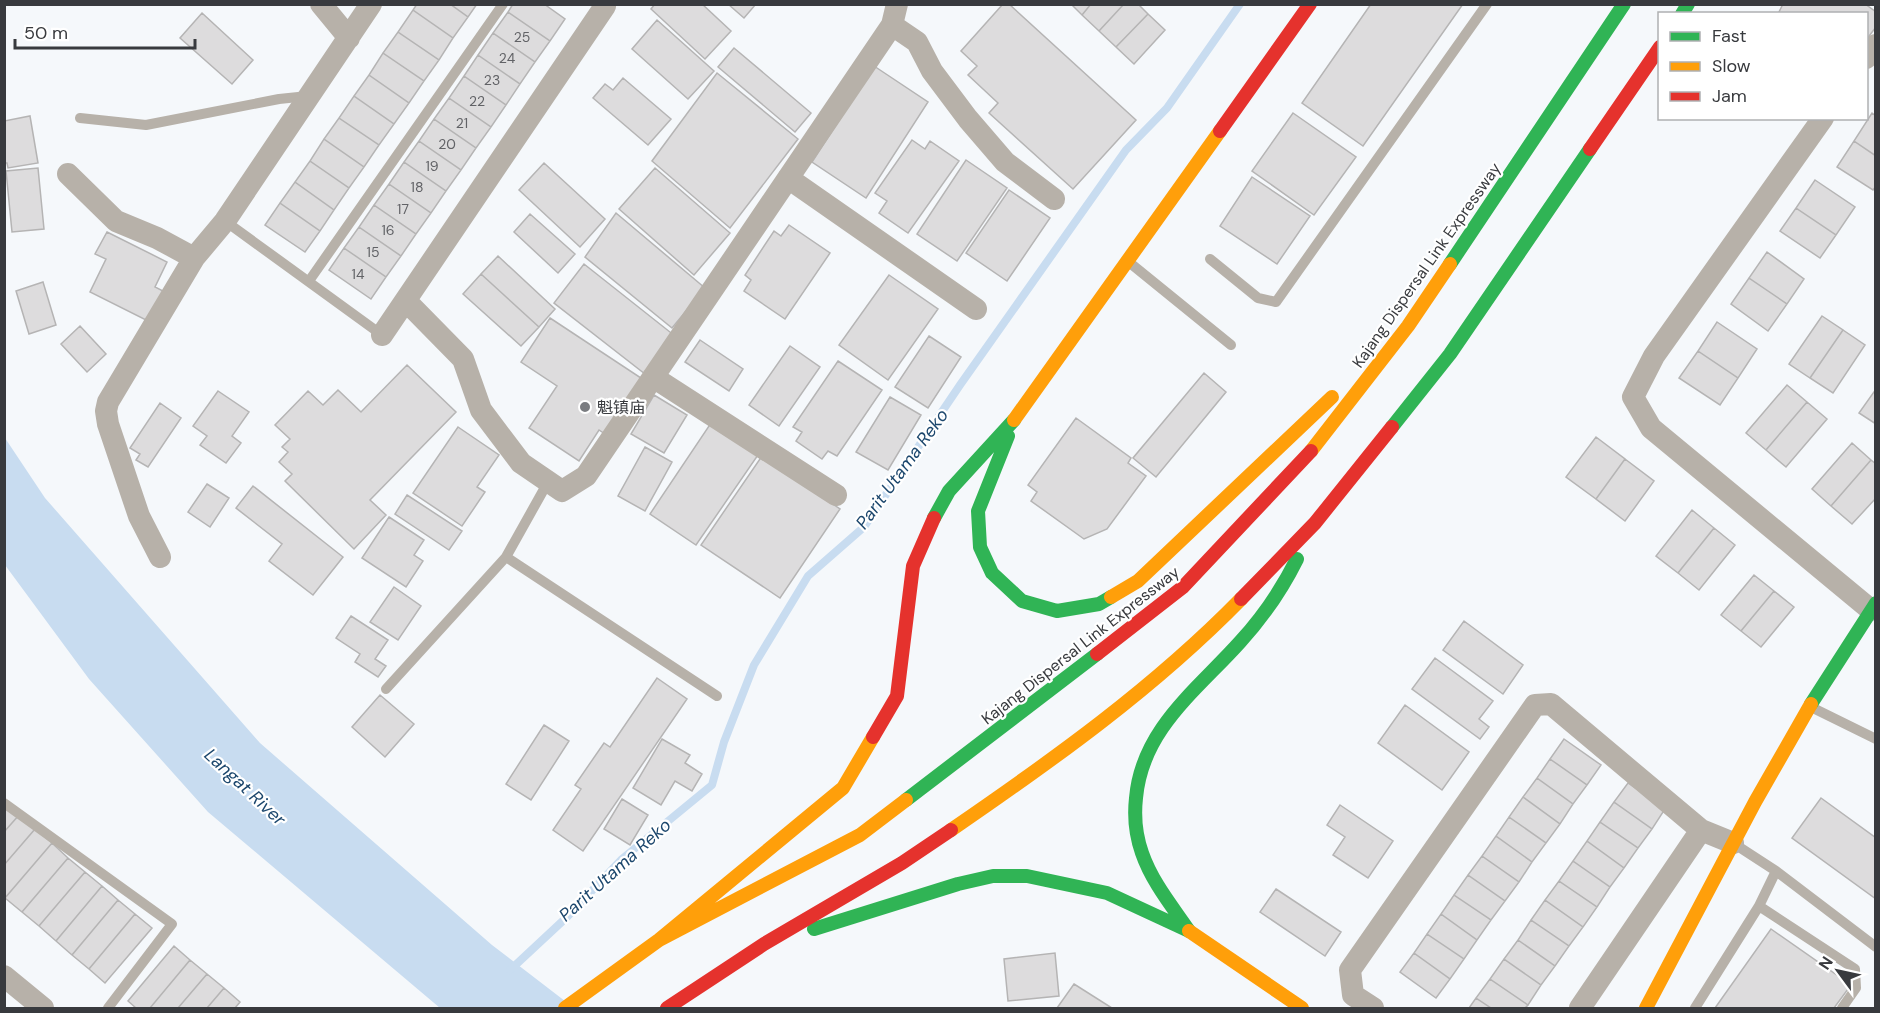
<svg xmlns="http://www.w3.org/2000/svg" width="1880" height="1013" viewBox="0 0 1880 1013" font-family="'DM Sans','Noto Sans SC',sans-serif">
<rect width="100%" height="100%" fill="#f5f8fb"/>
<!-- water -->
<path fill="#c8dcf0" d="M5,438L45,498L260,743L492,945L574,1008H440L208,812L89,679L5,565Z"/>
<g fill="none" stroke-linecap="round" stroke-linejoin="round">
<!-- stream -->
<path stroke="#c8dcf0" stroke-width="8" d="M510,970L567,917L622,859L712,785L724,742L754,665L808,576L864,527L960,385L1126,150L1167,108L1240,4"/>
</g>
<!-- building -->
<path fill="#dddcdd" stroke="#b5b4b4" stroke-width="1.5" d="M417,4H450L468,17L453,38L413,10Z
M450,4H477L468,17Z
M513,4H544L565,19L550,41L508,12Z
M655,4H702L731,31L705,59L651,9Z
M728,4H756L744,18Z
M1003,4H1009L1136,120L1073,189L989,113L998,103L968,75L977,66L961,51Z
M1071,4H1091L1082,15Z
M1091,4H1124L1099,31L1082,15Z
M1124,4H1138L1148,14L1116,47L1099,31Z
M1371,4H1463L1363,146L1302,103Z
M1783,4H1865L1876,12V27L1866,40V14H1778Z
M413,10L453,38L439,60L398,32Z
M508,12L550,41L535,62L493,33Z
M202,13L253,60L232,84L180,38Z
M1148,14L1165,30L1134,64L1116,47Z
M657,20L714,71L688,99L632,49Z
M398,32L439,60L424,81L383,53Z
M493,33L535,62L520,84L478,55Z
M734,48L811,113L795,132L718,67Z
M383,53L424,81L409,103L369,75Z
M478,55L520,84L506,105L464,76Z
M874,66L928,102L866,198L812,162Z
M717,73L798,139L730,228L652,161Z
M369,75L409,103L394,124L354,96Z
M464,76L506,105L491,127L449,98Z
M623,78L671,119L648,145L593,98L605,84L613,90Z
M354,96L394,124L379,145L339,118Z
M449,98L491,127L476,148L434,119Z
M1293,113L1356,157L1314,215L1252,171Z
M1872,113L1876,116V156L1854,141Z
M30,116L38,163L8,168L7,163H4V121Z
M339,118L379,145L364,167L324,139Z
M434,119L476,148L461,170L419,141Z
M324,139L364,167L349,188L310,161Z
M912,140L925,149L930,141L959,161L908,233L879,213L887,201L875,193Z
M419,141L461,170L446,191L404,162Z
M1854,141L1876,156V186L1873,190L1837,167Z
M966,160L1007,188L957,261L917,234Z
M310,161L349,188L334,210L295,182Z
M404,162L446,191L431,213L389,184Z
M544,163L605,219L580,247L519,190Z
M38,168L44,229L12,232L6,171Z
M655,168L730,233L694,275L619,209Z
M1252,177L1310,216L1277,264L1220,226Z
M1815,180L1855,207L1836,235L1796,208Z
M295,182L334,210L320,231L280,203Z
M389,184L431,213L416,234L374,205Z
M1009,190L1050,218L1007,281L966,253Z
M280,203L320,231L305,252L265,225Z
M374,205L416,234L401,256L359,227Z
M1796,208L1836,235L1820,258L1780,231Z
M616,213L705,288L672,328L585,257Z
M530,214L575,254L558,273L514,232Z
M789,225L830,253L785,319L744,291L751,280L745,275L774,231L781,236Z
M359,227L401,256L386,277L344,248Z
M107,232L167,262L155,287L165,292L150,322L90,292L106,259L95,254Z
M344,248L386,277L371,299L329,270Z
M1767,252L1804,279L1787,304L1749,278Z
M498,256L555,309L539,327L481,274Z
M584,264L675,336L645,374L554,303Z
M481,274L539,327L521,346L463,294Z
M889,275L938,309L888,380L839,345Z
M1749,278L1787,304L1768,331L1731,304Z
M43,282L56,325L29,334L16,291Z
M1822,316L1843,330L1810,378L1789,364Z
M550,318L644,380L608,436L599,430L579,461L529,428L557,386L521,362Z
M1717,322L1757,349L1738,378L1698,351Z
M80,326L106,354L87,372L61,344Z
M1843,330L1865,345L1833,393L1810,378Z
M929,336L961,357L928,408L895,387Z
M700,340L743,369L729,391L685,362Z
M790,346L820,367L779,426L749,405Z
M1698,351L1738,378L1720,405L1679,378Z
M838,361L882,390L837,456L828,451L822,459L796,441L802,432L793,427Z
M407,365L456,412L370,500L386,515L354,549L285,481L292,474L279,462L288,452L282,447L290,439L275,425L308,391L323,405L338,390L361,412Z
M1204,373L1226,392L1156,477L1133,458Z
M1787,385L1807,402L1766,450L1746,433Z
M1876,389V424L1859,413Z
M218,391L249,412L232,436L241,443L226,463L200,445L207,436L193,426Z
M654,395L687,415L664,453L631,434Z
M890,397L921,415L888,470L856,452Z
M1807,402L1827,419L1786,467L1766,450Z
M160,403L181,418L148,467L136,460L140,454L130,448Z
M1076,418L1131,458L1128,463L1146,476L1107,529L1084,539L1031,501L1037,492L1028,485Z
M711,423L758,455L696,545L650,514Z
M458,427L499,455L477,487L485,492L462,526L413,493Z
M1596,437L1625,459L1596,499L1566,477Z
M1852,443L1871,460L1831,506L1812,489Z
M645,447L672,462L645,511L618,496Z
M762,456L840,509L780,598L701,545Z
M1625,459L1654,481L1625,521L1596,499Z
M1871,460L1876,464V498L1852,524L1831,506Z
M207,484L229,498L210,527L188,512Z
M253,486L343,557L313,595L269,561L282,544L236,508Z
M407,495L462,531L449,550L395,514Z
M1692,510L1714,528L1678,573L1656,556Z
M389,517L424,540L414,555L423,561L406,587L362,558Z
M1714,528L1735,545L1699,590L1678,573Z
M1754,575L1774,591L1741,631L1721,615Z
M394,587L421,606L398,640L370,622Z
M1774,591L1794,607L1761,647L1741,631Z
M351,616L388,640L375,659L386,666L378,677L355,662L360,654L336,638Z
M1464,621L1523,665L1503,694L1443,650Z
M1435,658L1493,701L1479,719L1489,727L1480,739L1412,689Z
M657,678L687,699L583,851L553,830L581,789L575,785L604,743L610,747Z
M380,695L414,724L385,757L352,727Z
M1405,705L1469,752L1442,790L1378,743Z
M544,725L569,741L531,800L506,784Z
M662,739L690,755L685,763L702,774L692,791L675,781L661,805L633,788Z
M1564,739L1601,765L1587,785L1550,759Z
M1550,759L1587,785L1573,804L1537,778Z
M1537,778L1573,804L1560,824L1523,797Z
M1628,783L1665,809L1652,829L1614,802Z
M1523,797L1560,824L1546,843L1509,817Z
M1821,798L1876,838V899L1792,838Z
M622,799L648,815L630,845L604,829Z
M1614,802L1652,829L1638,848L1600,822Z
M4,803L19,815L4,832Z
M1340,805L1393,841L1368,878L1333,855L1345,837L1327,825Z
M19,815L35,829L4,865V832Z
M1509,817L1546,843L1532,862L1496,836Z
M1600,822L1638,848L1624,868L1587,841Z
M35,829L52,843L5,898L4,865Z
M1496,836L1532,862L1519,882L1482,856Z
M1587,841L1624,868L1610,887L1573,861Z
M52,843L68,858L22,912L5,898Z
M1482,856L1519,882L1505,901L1468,875Z
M68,858L85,872L39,926L22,912Z
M1573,861L1610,887L1597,907L1559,881Z
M85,872L102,886L56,941L39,926Z
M1468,875L1505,901L1491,920L1454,895Z
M1559,881L1597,907L1583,927L1545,900Z
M102,886L118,900L72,955L56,941Z
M1276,889L1341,932L1325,956L1260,912Z
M1454,895L1491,920L1477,940L1441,914Z
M118,900L135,914L89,969L72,955Z
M1545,900L1583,927L1569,946L1531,920Z
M135,914L152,928L105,983L89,969Z
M1441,914L1477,940L1464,959L1427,934Z
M1531,920L1569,946L1555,966L1518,940Z
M1771,929L1851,985L1834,1008H1715Z
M1427,934L1464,959L1450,979L1414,953Z
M1518,940L1555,966L1541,985L1504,959Z
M174,946L190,960L150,1008H136L128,1001Z
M1055,953L1059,996L1008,1001L1004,959Z
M1414,953L1450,979L1436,998L1400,972Z
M1504,959L1541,985L1528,1005L1490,979Z
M190,960L207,974L178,1008H150Z
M207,974L224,988L207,1008H178Z
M1490,979L1528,1005L1525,1008H1491L1476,998Z
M1074,984L1112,1008H1057Z
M224,988L240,1002L235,1008H207Z
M1476,998L1491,1008H1469Z"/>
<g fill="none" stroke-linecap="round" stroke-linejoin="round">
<!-- lane -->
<path stroke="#b7b1a9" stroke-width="10" d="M80,118L146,125L279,99L308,96
M225,221L382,335
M1210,259L1258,298L1276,302L1487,4
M1130,263L1231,345
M309,281L503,4
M506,557L717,696
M386,689L506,557L548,482
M1813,708L1876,739
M4,803L172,924L108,1008
M1736,845L1776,871L1876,947
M1759,906L1855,969L1856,988L1842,1008
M1695,1008L1759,906L1776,871"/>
<!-- street -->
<path stroke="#b7b1a9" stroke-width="22" d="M321,4L349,38
M892,25L917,42L932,71L968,119L1005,162L1054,199
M1866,58L1876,45
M1823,118L1654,356L1633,397L1651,428L1871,610
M68,174L116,221L157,238L194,258L225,221L371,4
M788,178L976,309
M406,301L463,359L481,410L521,463L562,491L586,476L892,25L897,4
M382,335L605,6L604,4
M653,377L836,495
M160,557L139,516L108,424L106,411L108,402L194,258
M4,976L43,1008
M1373,1008L1353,995L1350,970L1535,705L1551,704L1701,830L1733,843
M1580,1008L1701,830"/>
<!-- fast -->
<path stroke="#30b455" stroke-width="14" d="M1682,14L1688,4
M1450,264L1624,4
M1392,427L1450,354L1590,149
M1008,436L978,511L980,547L992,573L1022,601L1057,611L1099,604L1111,597
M934,518L949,491L1014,420
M1811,704L1876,603
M906,800L1097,654
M814,929L958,884L993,876H1027L1107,893L1189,931
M1189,931C1172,906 1152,882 1142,853C1136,836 1134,816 1136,798C1142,729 1197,690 1240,642C1263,617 1282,589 1297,559"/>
<!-- slow -->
<path stroke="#ff9f0a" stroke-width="14" d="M1014,420L1220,131
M1311,451L1408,326L1450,264
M1111,597L1138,581L1332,397
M951,830C1053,760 1154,688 1241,599
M1189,931L1302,1008
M659,940L860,835L906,800
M565,1008L659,940L843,788L873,737
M1646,1008L1755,802L1811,704"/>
<!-- jam -->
<path stroke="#e5322d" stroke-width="14" d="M1220,131L1310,4
M1590,149L1660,47
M1241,599L1315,523L1392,427
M1097,654L1183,587L1311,451
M873,737L897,696L913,566L934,518
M667,1008L764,944L902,863L951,830"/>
</g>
<!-- markers -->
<circle fill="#7a7c80" stroke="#fff" stroke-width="2" cx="585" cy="407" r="6"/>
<g text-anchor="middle" stroke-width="4.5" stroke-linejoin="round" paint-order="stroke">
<!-- number labels -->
<g font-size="14" fill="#616266">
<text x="522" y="42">25</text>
<text x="507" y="63">24</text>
<text x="492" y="85">23</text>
<text x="477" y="106">22</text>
<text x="462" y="128">21</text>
<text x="447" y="149">20</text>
<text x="432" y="171">19</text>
<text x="417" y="192">18</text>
<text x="403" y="214">17</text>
<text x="388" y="235">16</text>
<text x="373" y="257">15</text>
<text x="358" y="279">14</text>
</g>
<!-- street labels -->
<g font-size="16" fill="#383a3e" stroke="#fff">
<text transform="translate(1426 265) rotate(-55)" y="6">Kajang Dispersal Link Expressway</text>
<text transform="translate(1080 645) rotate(-38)" y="6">Kajang Dispersal Link Expressway</text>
</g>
<!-- poi labels -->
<g font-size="16" fill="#383a3e" stroke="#fff" text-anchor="start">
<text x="597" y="413">魁镇庙</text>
</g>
<!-- water labels -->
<g font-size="18" font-style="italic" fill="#1c476d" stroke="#fff">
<text transform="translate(902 469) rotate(-54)" y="6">Parit Utama Reko</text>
<text transform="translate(245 787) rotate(43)" y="6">Langat River</text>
<text transform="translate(615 870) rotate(-42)" y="6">Parit Utama Reko</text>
</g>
</g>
<!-- border -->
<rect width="1880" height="1013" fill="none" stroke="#383a3e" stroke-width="12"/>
<!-- legend -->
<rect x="1658" y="12" width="210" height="108" fill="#ffffff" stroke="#afb0b2" stroke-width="1.5"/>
<rect x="1670" y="32" width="30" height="9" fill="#30b455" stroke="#afb0b2" stroke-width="1.5"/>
<text x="1712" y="42" font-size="18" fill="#383a3e">Fast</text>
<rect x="1670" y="62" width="30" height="9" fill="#ff9f0a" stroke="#afb0b2" stroke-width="1.5"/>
<text x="1712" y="72" font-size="18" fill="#383a3e">Slow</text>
<rect x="1670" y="92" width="30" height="9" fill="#e5322d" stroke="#afb0b2" stroke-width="1.5"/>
<text x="1712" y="102" font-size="18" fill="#383a3e">Jam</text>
<!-- north arrow -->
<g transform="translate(1838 971) rotate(303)" stroke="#ffffff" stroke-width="4.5" paint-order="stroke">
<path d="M0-4.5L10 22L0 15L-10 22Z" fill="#383a3e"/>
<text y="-9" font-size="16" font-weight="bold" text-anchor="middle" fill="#383a3e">N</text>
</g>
<!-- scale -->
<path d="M15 39v9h180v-9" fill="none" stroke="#383a3e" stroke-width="3"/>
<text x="24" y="39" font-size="18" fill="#383a3e" stroke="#ffffff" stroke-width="4.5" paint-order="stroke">50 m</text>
</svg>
